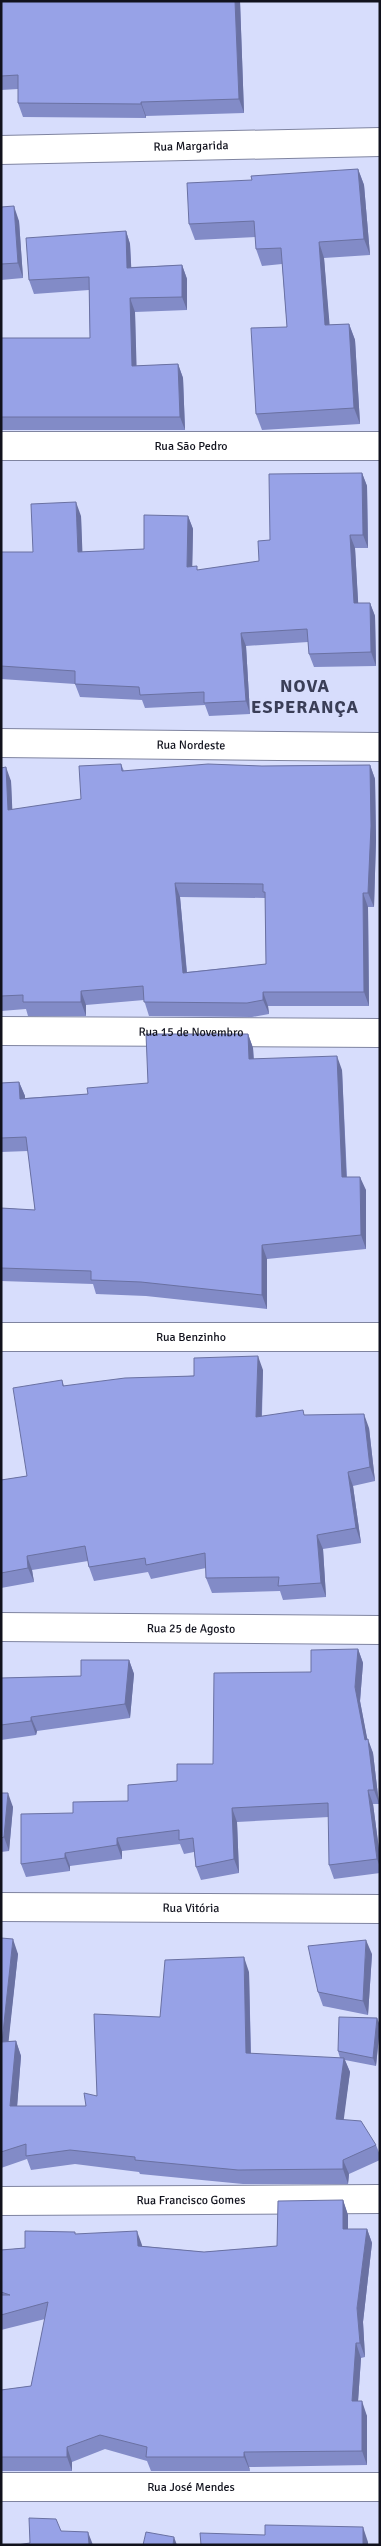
<svg xmlns="http://www.w3.org/2000/svg" width="381" height="2546" viewBox="0 0 381 2546" font-family="Signika,sans-serif">
<rect width="100%" height="100%" fill="#d7ddfc"/>
<g fill="none" stroke-linecap="round" stroke-linejoin="round">
<defs>
<g id="minor">
<path id="s1" d="M1,150L380,142"/>
<path id="s2" d="M1,446H380"/>
<path id="s3" d="M1,743L380,747"/>
<path id="s4" d="M1,1031L380,1033"/>
<path id="s5" d="M1,1337H380"/>
<path id="s6" d="M1,1627L380,1630"/>
<path id="s7" d="M1,1907L380,1909"/>
<path id="s8" d="M1,2201L380,2199"/>
<path id="s9" d="M1,2487H380"/>
</g>
</defs>
<!-- minor casing -->
<use href="#minor" stroke="#7f84a0" stroke-width="30"/>
<!-- minor -->
<use href="#minor" stroke="#fff" stroke-width="28"/>
</g>
<!-- wall -->
<path fill="#828bc7" fill-rule="evenodd" d="M1,1H240L244,113L146,116V118L23,117L18,103V89L1,90Z
M358,169L364,185L370,255L324,258L329,325L349,324L355,340L360,424L262,430L256,414L287,327L282,264L262,266L256,249V237L195,240L189,224L252,180Z
M1,207L19,221L23,278L1,280Z
M126,231L130,244L131,267L182,265L187,279V310L135,312L136,366L178,364L183,378L185,430H1V338H90L89,290L34,294L29,280Z
M362,473L367,486L368,548H355L358,603H370L375,616L376,666L314,667L309,654L308,642L246,646L250,714L209,716L205,705L145,708L142,700L80,697L75,684L1,679V552H33L81,516L82,552L144,549L188,516L193,529L192,567L198,570L259,561L270,540Z
M121,764L124,771L262,766L370,765L375,779L376,840L374,907H368L369,1006H268L269,1014L252,1017L149,1016L144,1000L86,1005V1016H28L26,1009L1,1011V768L11,781L12,810L81,799ZM180,897L265,898L266,964L187,972Z
M248,1034L253,1048L254,1059L342,1070L347,1177L366,1190V1249L267,1259V1309L146,1296L96,1294L93,1284L1,1281V1208L35,1210L28,1151L1,1152V1083L19,1082L25,1096V1098L88,1094L148,1083Z
M263,1370L262,1416L305,1415L369,1428L375,1481L353,1486L361,1543L323,1549L326,1597L283,1600L280,1591L212,1593L206,1578V1568L151,1579L148,1572L94,1581L89,1567L88,1561L32,1570L34,1582L1,1588V1480L27,1476L62,1380L64,1386Z
M358,1649L363,1663L360,1701L367,1739L373,1753L379,1804H373L380,1857V1873L334,1879L329,1865V1817L237,1822L239,1873L201,1880L196,1867L194,1852L184,1854L180,1844L122,1851V1859L70,1866V1871L26,1877L21,1864L73,1813L128,1801L177,1781L213,1764L311,1672Z
M129,1660L134,1674L130,1718L37,1731L36,1735L1,1740V1678L81,1676Z
M1,1793L13,1807L9,1851L1,1852Z
M1,1938L18,1954L8,2042L16,2041L21,2056L17,2106H86L97,2096L160,2017L249,1972L251,2054L340,2058L338,2051L377,2018L380,2026L376,2066L345,2060L350,2072L343,2119L376,2145L380,2155V2160L349,2174L348,2184H243L140,2174L139,2172L75,2164L31,2170L27,2159L1,2168Z
M372,1954L368,2015L323,2006L318,1992Z
M343,2200L348,2215V2229H367L372,2243L363,2322L365,2357L361,2358L358,2401L367,2416V2465L249,2467L250,2471H151L147,2461L105,2449L72,2462V2471H1V2390L31,2386L45,2319L1,2330V2250L25,2248L76,2234L142,2245V2246L204,2252L277,2246Z"/>
<!-- shaded-wall -->
<path fill="#6a71a2" d="M235,1H240L244,113L239,99Z
M141,102L146,116V118L141,104Z
M358,169L364,185L370,255L364,239Z
M14,206L19,221L23,278L18,263Z
M126,231L130,244L132,281L127,268Z
M319,242L324,258L331,341L325,325Z
M182,265L187,279V310L182,297Z
M130,298L135,312L137,380L132,366Z
M349,324L355,340L360,424L354,408Z
M178,364L183,378L185,430L180,417Z
M362,473L367,486L368,548L363,535Z
M76,502L81,516L83,566L78,552Z
M188,516L193,529L192,580L187,567Z
M350,535L355,548L359,617L354,603Z
M370,603L375,616L376,666L371,652Z
M241,633L246,646L250,714L246,701Z
M370,765L375,779L376,840L374,907L368,893Z
M6,767L11,781L13,824L8,810Z
M175,883L180,897L188,987L183,973Z
M363,893L368,907L369,1006L364,992Z
M81,991L86,1005V1016L81,1002Z
M263,992L268,1006L269,1014L263,1000Z
M248,1034L253,1048L254,1073L249,1059Z
M337,1056L342,1070L347,1191L342,1177Z
M19,1082L25,1096V1112L20,1099Z
M360,1177L366,1190V1249L361,1235Z
M262,1245L267,1259V1309L262,1295Z
M258,1356L263,1370L261,1431L256,1417Z
M364,1414L369,1428L375,1481L370,1467Z
M348,1472L353,1486L361,1543L356,1528Z
M317,1535L323,1549L326,1597L321,1583Z
M27,1556L32,1570L34,1582L28,1568Z
M358,1649L363,1663L360,1701L370,1753L368,1739L373,1753L379,1804L374,1790L355,1687Z
M129,1660L134,1674L130,1718L125,1704Z
M31,1717L37,1731L36,1735L31,1721Z
M368,1790L373,1804L380,1857V1867L377,1859Z
M8,1793L13,1807L9,1851L4,1837Z
M232,1808L237,1822L239,1873L234,1859Z
M117,1838L122,1851V1859L117,1845Z
M65,1853L70,1866V1871L65,1858Z
M13,1939L18,1954L7,2056L2,2042Z
M366,1940L372,1954L368,2015L363,2001Z
M244,1957L249,1972L251,2068L246,2053Z
M377,2018L380,2026L376,2066L373,2058Z
M16,2041L21,2056L16,2121L10,2106Z
M344,2058L350,2072L342,2133L336,2119Z
M343,2160L349,2174L348,2184L343,2169Z
M343,2200L348,2215V2243L343,2229Z
M367,2229L372,2243L363,2322L365,2357L360,2343L357,2308Z
M137,2231L142,2245L143,2261L138,2246Z
M356,2343L361,2358L357,2416L352,2401Z
M362,2401L367,2416V2465L362,2451Z
M67,2447L72,2462V2471L67,2457Z
M244,2452L249,2467L250,2471L244,2457Z
M363,2527L368,2542V2545H363Z
M88,2532L93,2545H89Z
M174,2537L177,2545H173Z"/>
<!-- building -->
<path fill="#97a2e7" stroke="#6a71a2" fill-rule="evenodd" d="M1,1H235L239,99L141,102V104L18,103V75L1,76Z
M358,169L364,239L319,242L325,325L349,324L354,408L256,414L251,328L287,327L281,248L256,249L254,221L189,224L187,183L252,180L251,176Z
M14,206L18,263L1,264V207Z
M126,231L127,268L182,265V297L130,298L132,366L178,364L180,417H1V338H90L89,277L29,280L26,238Z
M362,473L363,535H350L354,603H370L371,652L309,654L307,629L241,633L246,701L204,703V692L140,695L139,687L75,684V671L1,666V552H33L31,504L76,502L78,552L144,549V515L188,516L187,567L197,566V570L259,561L258,541L270,540L269,474Z
M121,764L122,771L208,764L262,766L370,765L371,826L368,893H363L364,992H263V1000L247,1003L144,1002L143,986L81,991V1002H23V995L1,996V768L6,767L8,810L81,799L79,766ZM175,883L263,884V892H265L266,964L183,973Z
M146,1034H248L249,1059L337,1056L342,1177H360L361,1235L262,1245V1295L141,1282L91,1280V1271L1,1268V1208L35,1210L26,1137L1,1138V1083L19,1082L20,1099L88,1094L87,1088L148,1083Z
M258,1356L256,1417L303,1410L304,1415L364,1414L370,1467L348,1472L356,1528L317,1535L321,1583L278,1586L279,1577L206,1578L205,1553L146,1565L145,1558L89,1567L85,1546L27,1556L28,1568L1,1573V1480L27,1476L13,1388L62,1380L63,1386L125,1378L194,1376V1358Z
M358,1649L355,1687L365,1740L368,1739L374,1790H368L377,1859L329,1865L328,1803L232,1808L234,1859L196,1867L193,1838L179,1840V1830L117,1838V1845L65,1853V1858L21,1864V1814L73,1813V1802L128,1801V1785L177,1781V1764H213L214,1673L311,1672V1650Z
M81,1660H129L125,1704L31,1717V1721L1,1725V1678L81,1676Z
M1,1793H8L4,1837L1,1838Z
M1,1938L13,1939L2,2042L16,2041L10,2106H86L84,2093L97,2096L94,2014L160,2017L165,1960L244,1957L246,2053L344,2058L336,2119L361,2121L376,2145L343,2160V2169L238,2170L135,2160V2157L70,2150L26,2156V2144L1,2152Z
M366,1940L363,2001L318,1992L308,1946Z
M339,2017L377,2018L373,2058L338,2051Z
M343,2200V2229H367L357,2308L360,2343H356L352,2401H362V2451L244,2452V2457H146L147,2447L100,2435L67,2447V2457H1V2390L31,2386L48,2302L1,2315V2295H10L1,2292V2250L25,2248V2231L75,2232V2234L137,2231L138,2246L204,2252L277,2246L278,2201Z
M29,2518L56,2519L61,2531L88,2532L89,2545H17L30,2543Z
M265,2525L363,2527V2545H201L200,2533L265,2535Z
M146,2532L174,2537L173,2545H143Z"/>
<g text-anchor="middle" stroke-width="5" stroke-linejoin="round" paint-order="stroke">
<!-- street labels -->
<g font-size="12" fill="#11121d" stroke="#d7ddfc">
<text dy="4" stroke="none"><textPath href="#s1" startOffset="190">Rua Margarida</textPath></text>
<text dy="4" stroke="none"><textPath href="#s2" startOffset="190">Rua São Pedro</textPath></text>
<text dy="4" stroke="none"><textPath href="#s3" startOffset="190">Rua Nordeste</textPath></text>
<text dy="4" stroke="none"><textPath href="#s4" startOffset="190">Rua 15 de Novembro</textPath></text>
<text dy="4" stroke="none"><textPath href="#s5" startOffset="190">Rua Benzinho</textPath></text>
<text dy="4" stroke="none"><textPath href="#s6" startOffset="190">Rua 25 de Agosto</textPath></text>
<text dy="4" stroke="none"><textPath href="#s7" startOffset="190">Rua Vitória</textPath></text>
<text dy="4" stroke="none"><textPath href="#s8" startOffset="190">Rua Francisco Gomes</textPath></text>
<text dy="4" stroke="none"><textPath href="#s9" startOffset="190">Rua José Mendes</textPath></text>
</g>
<!-- district labels -->
<g font-size="18" font-weight="bold" letter-spacing="1" fill="#3a3e57" stroke="#d7ddfc">
<text x="305" y="692">NOVA<tspan x="305" dy="21">ESPERANÇA</tspan></text>
</g>
</g>
<!-- border -->
<rect width="381" height="2546" fill="none" stroke="#11121d" stroke-width="5"/>
</svg>
